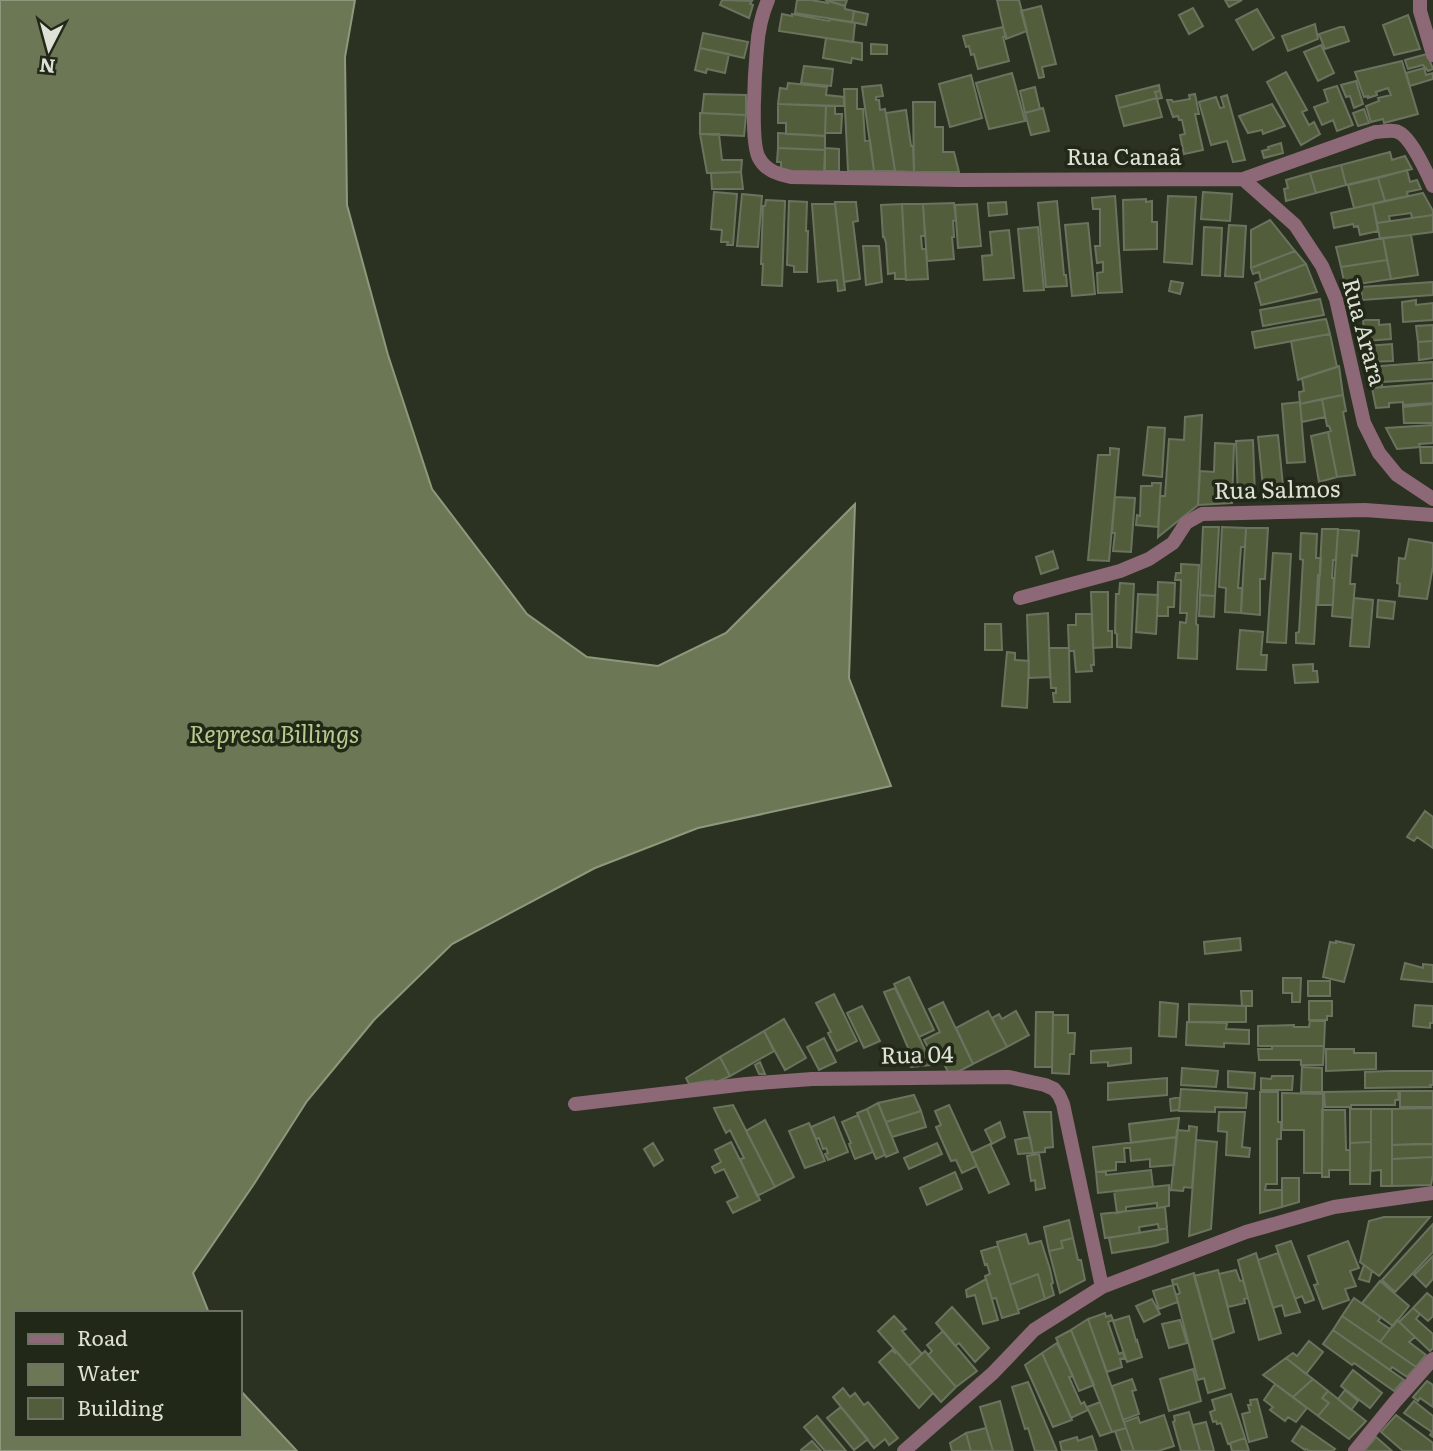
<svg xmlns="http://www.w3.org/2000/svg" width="1433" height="1451" viewBox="0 0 1433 1451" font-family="Literata,serif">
<rect width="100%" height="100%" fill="#2c3221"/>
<!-- water -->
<path fill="#6c7855" stroke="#8e987c" stroke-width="2" d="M0,0H355L345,57L347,205L388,355L432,489L527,614L587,657L658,666L726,633L855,504L849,678L891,786L698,828L595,868L452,944L374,1020L307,1101L254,1184L193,1273L209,1313H16V1435H240V1390L297,1451H0Z"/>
<!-- building -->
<path fill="#515d3b" stroke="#6b735f" stroke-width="2" d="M722,0L752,1L750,4L753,5L749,18L720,5Z
M797,0H811L828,3V1L845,6V9L854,11L852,22L795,13Z
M825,0H847L845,6Z
M997,0H1019L1027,31L1006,39Z
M1225,0H1242L1229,7Z
M1041,6L1056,64L1042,67L1044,77L1039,78L1021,11Z
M1193,8L1203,26L1189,34L1179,15Z
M1257,9L1274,38L1253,50L1236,20Z
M854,11L868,14L866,25L852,22Z
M782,14L792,16V14L829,21L830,19L855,23L853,42L779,31Z
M1408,15L1420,49L1394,55L1383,25Z
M1315,24L1318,39L1288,51L1282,36Z
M1003,27L1006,36L1003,37L1009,61L978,69L974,54L971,55L969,46L966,47L963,36Z
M1340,27H1344L1349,41L1325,49L1319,34Z
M703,33L748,42L744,58L700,48Z
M826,38L862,43V60L852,58L851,63L823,58Z
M871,44L887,45V54H871Z
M1321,45L1334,73L1318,81L1304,52Z
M700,48L729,54L725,73L707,69L706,73L695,70Z
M1427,54L1433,69L1428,71L1423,65L1408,69L1405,60Z
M1402,61L1418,114L1384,123L1383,119L1371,122L1366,106L1379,101L1378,98L1391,95L1388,88L1376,92L1377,95L1368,98V96L1364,97L1355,72Z
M804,66L833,69L831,86L801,83Z
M1424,68L1426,75L1433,73V79L1410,86L1406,73Z
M1286,72L1307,110L1302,112L1309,125L1314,122L1320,134L1301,145L1267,82Z
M1012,73L1025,121L989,129L976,83Z
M971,75L982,118L950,127L939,84Z
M1356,81L1363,104L1354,108L1350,96L1346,97L1341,85Z
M788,83L827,87L826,95L844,97V106L778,104L780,88L787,89Z
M881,85L883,96L876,97V100H879L880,110L885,109L895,171H874L862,87Z
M1159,85L1160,91L1155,92L1157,98L1119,108L1116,96Z
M1337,86L1353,125L1337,131L1333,120L1322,125L1314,107L1328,102L1324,90Z
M1035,87L1040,109L1025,113L1020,91Z
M844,89H857V109H863L865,141L870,140L874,171H848Z
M1160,91L1162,98L1157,99L1162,117L1124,126L1119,108L1157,98L1155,92Z
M704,94L746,95V115L702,113Z
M1195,94L1199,114H1195L1203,150L1184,154L1180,135L1185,134L1182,120H1179L1178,116L1173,117L1167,100H1172L1173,102L1190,99L1189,95Z
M1227,95L1245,160L1233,162L1227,141L1211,145L1199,102L1216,97L1220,108L1224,107L1221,97Z
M913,102H935V127H943V152H954L959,172H914Z
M778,104L826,106L825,136L786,134V123H778Z
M1272,104L1285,126L1263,134L1262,130L1248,133L1239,116Z
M826,106H835V114H842L841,133H825Z
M1043,108L1049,131L1031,135L1025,113Z
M1364,109L1369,123L1358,126L1353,113Z
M906,110L911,146H913L914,172L895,171L886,113Z
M700,113L746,115L744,136L700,134Z
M778,133L825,136V150L778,148Z
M700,134H719L722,160H742L741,172L707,173Z
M1281,143L1283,153L1264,158L1262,151L1269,149L1268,147Z
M778,148L825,150L824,174L781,171V162H777Z
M825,148L839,149V171H825Z
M1390,152L1392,160L1405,156L1412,169L1346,185L1341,165Z
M1341,165L1346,185L1316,193L1310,173Z
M1407,170L1410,182L1417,180L1421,189L1407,192L1408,196L1385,201L1378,178Z
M741,172L743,189H712L711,173Z
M1310,173L1316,193L1286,201L1284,189L1288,188L1286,180Z
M1378,178L1385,201L1354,208L1348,185Z
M714,192L737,194L733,245H727L728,242H721L722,230L711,229Z
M1203,192L1232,194L1230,221L1201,219Z
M1423,193L1433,211V215L1412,218L1411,213L1389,216L1390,221L1377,223L1373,204Z
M742,194L762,196L758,247L737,246Z
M1115,196L1122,292L1098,293L1097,273L1103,272V262L1097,263L1095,246H1100V209H1093L1092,198Z
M1168,196L1196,197L1192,264L1164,262Z
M1146,199V202L1152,201V222H1157V249L1124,250L1123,200Z
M766,200L785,201L782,286L762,285L763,264H761L763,206H765Z
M789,201L807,202L806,231H808L807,272H794V266L787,265Z
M1057,201L1064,275H1066L1067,286L1046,287L1038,203Z
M835,202H856L858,221L853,222L860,279L844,282Z
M1006,202L1007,214L989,216L988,203Z
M954,203L956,220L953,221L954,237H952L954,259L927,261L923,204Z
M812,204H835L845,290L838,291L837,280L818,282Z
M902,204H923L925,236H921L922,249H926L928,279L906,280Z
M902,204L906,279H895V273L888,274L886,243L884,237H883L881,205Z
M977,204L981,246L958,248L955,205Z
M1373,204L1378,231L1360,235L1358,226L1354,227L1353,224L1334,228L1331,213Z
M1433,215V232L1380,239L1377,223Z
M1270,220L1295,251L1251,268V230Z
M1088,223L1095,294L1072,296L1065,225Z
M1229,225L1246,226L1243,277L1225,276Z
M1038,227L1044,290L1024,291L1018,229Z
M1204,227L1222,228L1220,276L1202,275Z
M1009,230L1014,278L984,280L982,256L992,255L990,232Z
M1411,235L1418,275L1391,279L1383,238Z
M1383,238L1387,260L1341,267L1336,247Z
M863,246H879L882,282L866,285Z
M1295,251L1306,264L1261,281L1259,272L1253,274L1251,268Z
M1387,260L1391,279L1345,286L1341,267Z
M1306,264L1317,292L1261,305L1255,283Z
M1171,281L1183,283L1180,294L1169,291Z
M1433,282V295L1362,300L1361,287Z
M1320,299L1324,315L1263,326L1260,310Z
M1416,300V305L1433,303V320L1403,322L1402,302Z
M1326,319L1330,334L1255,348L1252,332Z
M1363,320H1379V325L1390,324L1391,339L1365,341Z
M1433,325V341L1418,342L1416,326Z
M1330,334L1337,367L1298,380L1291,341Z
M1433,341V358L1419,360L1418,342Z
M1392,344L1393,361L1368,362L1366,346Z
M1433,362V379L1382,382V387L1372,388L1368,367Z
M1339,366L1343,395L1300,404L1299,392L1304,391L1302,378Z
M1433,383V403L1403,405V402L1389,403V407L1376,408L1372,388Z
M1343,395L1346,411L1343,412L1355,475L1337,477L1328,432L1331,431L1329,426H1327L1322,399Z
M1322,399L1325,417L1302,422L1300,404Z
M1300,402L1305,462L1287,463L1282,404Z
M1433,404V423H1404L1403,407Z
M1202,415L1198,505L1158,537L1160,496H1165L1169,439L1184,440L1185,417Z
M1433,425V443L1419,444L1420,447L1397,449L1386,428Z
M1148,427L1165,428L1162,477L1143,475Z
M1328,432L1337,477L1319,482L1311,436Z
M1278,435L1284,496L1264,497L1258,437Z
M1253,440L1255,497L1238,498L1236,441Z
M1215,443L1234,444L1232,503L1198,505L1200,471L1214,472Z
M1420,447H1433V463H1421Z
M1110,448L1119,449L1109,561L1088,560L1098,455H1110Z
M1152,483H1161L1158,527L1136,525L1137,515L1140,516L1141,486H1152Z
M1115,497L1135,498L1131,552L1113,551L1115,533H1112Z
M1203,527H1219L1215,596L1200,595Z
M1222,527L1246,528L1245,547H1241L1238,588H1242L1241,613L1225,612L1226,588L1219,587Z
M1246,528H1268L1265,579H1260V615L1241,613Z
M1322,529H1338L1336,560H1333L1332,578H1334L1333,605H1318Z
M1338,529L1359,531L1357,556L1352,555L1350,584H1355L1352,618L1332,616Z
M1301,533L1317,534L1316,558H1321L1320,575H1318L1314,644L1296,643V633L1299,632L1303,560L1300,559Z
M1409,539L1433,543V566L1427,599L1399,596L1400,584L1397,583L1399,558L1405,559Z
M1053,551L1058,568L1041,574L1036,557Z
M1273,553L1291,554L1286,643L1267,642Z
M1181,564L1199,565L1196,624L1198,625L1197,659L1178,658L1180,622L1186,623L1187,613H1180L1181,580H1175L1176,573H1181Z
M1158,582L1175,583L1174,607H1168V616H1157Z
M1120,583L1134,584L1131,648L1117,647V634L1115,633L1116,594H1119Z
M1091,592H1108V631H1112V647L1093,648Z
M1138,594L1158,595L1156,634L1136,632Z
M1200,595L1215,596L1214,617L1199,616Z
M1354,598L1373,600L1369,647L1350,646Z
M1378,600L1395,602L1393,619L1377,617Z
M1048,613L1050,677L1029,678L1027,615Z
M1076,614H1092L1094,665H1091L1092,671L1076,672L1074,651H1069L1068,625H1076Z
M985,624H1001L1002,650H985Z
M1240,630L1263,632L1261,655H1267L1266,670L1237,669Z
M1049,648H1069L1070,702H1054L1053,693H1056V688H1051Z
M1007,652L1015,653V660L1029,661L1027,708L1002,706Z
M1313,664V671H1317L1318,682L1295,683L1293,665Z
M1425,811L1433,817V848L1417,837L1414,841L1407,837Z
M1240,938L1241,950L1205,954L1204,942Z
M1336,941L1354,945L1344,982L1323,977L1330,942L1336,943Z
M1405,963L1423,968V964L1433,965V982L1401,979Z
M909,977L934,1030L919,1037L894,984Z
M1283,978H1301L1300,1002H1292V993H1283Z
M1308,981H1330V996H1308Z
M895,988L919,1037L932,1065L911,1067L908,1059L912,1057L884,992Z
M1241,991H1252V1006H1242Z
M834,994L857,1041L837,1051L828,1033L831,1032L816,1003Z
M1309,1001H1332V1016H1327V1020H1309Z
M943,1002L973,1064L950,1076L937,1050L931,1053L924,1040L940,1032L929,1009Z
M1160,1002L1178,1004L1176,1037L1159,1036Z
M1189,1004L1246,1006V1022H1189Z
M1415,1005L1433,1006V1023H1430V1028L1413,1026Z
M862,1006L880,1041L864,1048L847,1013Z
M988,1011L1007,1047L973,1064L956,1028Z
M1016,1011L1029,1035L1007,1047L992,1018L999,1014L1002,1019Z
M1036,1012H1053L1052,1067H1035Z
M1053,1015H1068V1033H1075L1074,1054H1070L1069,1074L1052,1073Z
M784,1019L806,1058L785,1070L764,1031Z
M1310,1021H1325L1324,1046H1258V1026L1294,1025V1027H1309Z
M1187,1022L1227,1023L1226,1029L1249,1030V1044L1224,1043V1047L1186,1045Z
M764,1031L774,1051L730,1076L720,1057Z
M824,1038L836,1062L819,1070L807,1047Z
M1272,1046H1324L1323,1065H1301V1060H1259L1258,1049H1272Z
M1131,1048V1063L1108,1066V1062L1091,1063V1051Z
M1326,1049H1354V1053H1376V1069L1326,1071Z
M720,1057L730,1076L715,1083L713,1080L689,1084L686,1078Z
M760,1062L765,1074H759L755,1065Z
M1302,1067L1322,1068V1092H1301Z
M1182,1068L1218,1071L1216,1087L1181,1085Z
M1228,1071L1255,1073L1254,1089L1228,1087Z
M1390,1071H1433V1085H1430L1431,1087L1365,1088V1072Z
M1272,1076H1293L1292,1090H1261V1078L1271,1079Z
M1167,1078V1095L1108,1100V1083Z
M1181,1089L1247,1093L1246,1108L1215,1107V1112L1179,1111Z
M1381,1091H1398L1399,1099L1395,1100V1105H1351V1107H1325L1324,1092Z
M1400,1091H1433V1107H1400Z
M1260,1092H1278V1122H1281V1139H1277V1184H1266L1265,1190H1282V1207L1260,1213Z
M1282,1093L1323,1094L1322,1173H1304V1130H1282Z
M914,1095L921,1111L886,1122L878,1103Z
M1180,1097L1179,1110L1171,1111L1170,1099Z
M878,1103L898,1152L886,1157L867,1109Z
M733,1105L775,1187L757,1196L740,1159L744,1158L730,1130L726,1133L714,1108Z
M949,1105L977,1166L962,1173L956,1160L951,1161L936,1127L941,1125L935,1111Z
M1433,1108V1144L1392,1145V1109Z
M867,1109L885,1155L876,1159L857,1113Z
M1350,1109H1371V1142L1350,1143Z
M1371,1109H1392V1186H1381V1170L1371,1171Z
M1322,1110H1345L1346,1150H1350V1170H1329V1177H1322Z
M921,1111L926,1127L892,1137L886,1122Z
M1024,1112H1051L1053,1147L1045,1148V1152L1033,1153Z
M1219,1112H1245L1242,1147L1250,1148L1249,1157L1226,1155L1227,1132L1218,1131Z
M858,1115L873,1152L855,1159L849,1144L851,1143L842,1122Z
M834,1117L848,1152L828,1160L825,1154L828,1153L826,1148L823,1149L819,1138L816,1139L811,1127Z
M1179,1118L1177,1137L1131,1143L1129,1124Z
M765,1120L794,1177L775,1187L746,1131Z
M1000,1122L1005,1137L992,1144L985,1130Z
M809,1123L825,1161L805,1168L789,1131Z
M1189,1126L1197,1127L1192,1188L1184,1187L1183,1191L1171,1190L1177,1130L1189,1131Z
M1030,1137L1033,1153L1018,1154L1015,1140Z
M1177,1137L1174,1165L1150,1167V1159L1131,1161L1130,1148H1124L1125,1162H1116V1170L1096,1172L1093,1147Z
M1196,1140L1217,1142L1211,1229L1189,1236Z
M731,1142L760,1200L733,1213L727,1202L738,1197L724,1169L715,1173L712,1167L721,1162L715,1150Z
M1371,1142L1370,1184H1350V1143Z
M653,1143L663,1160L654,1166L644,1149Z
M937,1143L942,1154L909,1169L904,1158Z
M990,1144L1009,1184L989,1193L971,1153Z
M1416,1144H1433V1157L1392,1159V1145Z
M1039,1154L1045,1188L1036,1190L1035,1180L1031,1181L1027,1156Z
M1433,1157V1175L1431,1185L1392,1186V1159Z
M1151,1170L1153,1187L1098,1193L1096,1172H1106V1175Z
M955,1172L962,1189L927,1205L920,1188Z
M1282,1178H1299V1202L1282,1207Z
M1169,1185V1206L1157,1208V1203L1126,1207V1211L1117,1213L1114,1191Z
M1165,1207L1167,1228L1159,1230L1158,1224L1139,1227L1140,1233L1105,1238L1101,1214Z
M1384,1217H1430L1379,1276L1360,1262L1369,1221Z
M1069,1220L1073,1238L1061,1241L1063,1248L1049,1251L1044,1227Z
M1433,1224V1252L1395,1292L1382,1280Z
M1167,1228L1168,1242L1155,1246L1112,1253L1109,1238Z
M1026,1234L1029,1244L1041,1241L1050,1269L1053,1283L1051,1284L1054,1295L1045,1299L1038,1274L1010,1285L998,1246L997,1242Z
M1073,1238L1078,1260H1081L1085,1280L1060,1293L1049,1251L1063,1248L1061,1241Z
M1291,1241L1314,1300L1305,1303L1302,1296L1295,1299L1276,1246Z
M1348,1241L1359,1268L1350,1271L1356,1286L1345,1289L1349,1300L1323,1309L1314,1285L1318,1284L1308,1256Z
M998,1246L1019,1313L1002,1318L996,1298L992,1299L985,1276L990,1274L987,1264L985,1265L981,1251Z
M1256,1253L1281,1333L1259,1340L1238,1260Z
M1278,1253L1300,1312L1285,1316L1282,1305L1273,1308L1258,1260Z
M1433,1256V1279L1426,1287L1414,1275Z
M1364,1265L1372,1271L1369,1282L1359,1279Z
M1218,1270L1234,1332L1212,1340L1194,1276Z
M1236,1270L1240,1281L1243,1280L1248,1298L1244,1299L1245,1303L1228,1307L1219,1274Z
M1194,1273L1225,1388L1208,1393L1204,1378L1198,1380L1176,1295L1180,1293L1177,1284L1173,1285L1172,1280Z
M1038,1274L1045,1299L1018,1310L1010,1285Z
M986,1279L998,1320L983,1324L975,1295L967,1297L966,1290Z
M1380,1281L1409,1306L1393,1326L1362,1303Z
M1173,1285L1178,1302L1159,1309L1153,1291Z
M1427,1293L1433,1298V1316L1428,1321L1413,1308Z
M1354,1298L1381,1317L1378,1321L1390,1329L1380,1342L1342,1316Z
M1152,1299L1160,1314L1144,1322L1136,1306Z
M952,1307L989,1348L975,1362L959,1343L955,1346L936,1323Z
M1413,1308L1420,1314L1416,1319L1433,1334V1348L1430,1351L1399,1322Z
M1105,1313L1106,1317L1111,1315L1113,1320L1108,1322L1119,1354L1123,1352L1125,1358L1120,1359L1122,1367L1107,1372L1088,1319Z
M894,1316L906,1329L902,1331L922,1354L909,1366L878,1331Z
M1129,1316L1136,1341L1137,1340L1142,1357L1127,1362L1113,1321Z
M1342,1316L1380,1342L1416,1367L1407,1377L1392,1367L1390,1370L1333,1330Z
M1088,1319L1126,1428L1112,1432L1071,1330Z
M1180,1320L1187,1343L1169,1348L1162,1324Z
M1397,1320L1415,1337L1409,1342L1426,1355L1416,1367L1380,1342Z
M1071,1330L1094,1385L1079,1391L1056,1338Z
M1333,1330L1366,1353L1404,1380L1394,1391L1354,1363L1352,1365L1323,1344Z
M943,1331L977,1371L956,1387L928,1355L932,1351L927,1345Z
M1309,1341L1323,1352L1306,1374L1286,1358L1293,1353L1297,1356Z
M1057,1343L1073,1376L1069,1377L1081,1404L1084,1402L1088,1410L1071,1418L1042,1353Z
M892,1350L895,1353L897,1352L933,1393L919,1408L879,1362Z
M925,1351L956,1387L941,1402L909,1366Z
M1042,1353L1072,1420L1053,1427L1025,1365Z
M1286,1358L1313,1379L1293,1397L1263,1375Z
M1193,1369L1201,1401L1169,1411L1160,1379Z
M1353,1370L1382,1393L1370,1408L1341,1386Z
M1132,1379L1136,1390L1132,1391L1139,1414L1123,1420L1112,1386Z
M1313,1379L1328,1391L1322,1398L1329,1403L1318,1416L1293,1397Z
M1427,1381L1433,1385V1407L1420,1398L1418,1401L1413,1397Z
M1028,1382L1057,1451H1035L1028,1428L1025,1429L1012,1387Z
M1275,1384L1307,1408L1296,1422L1288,1417L1285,1421L1270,1410L1273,1407L1264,1400Z
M843,1388L850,1397L855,1393L864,1405L868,1402L898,1438L889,1445L885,1439L874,1448L833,1397Z
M1345,1390L1358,1401L1351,1410L1338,1399Z
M1328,1391L1366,1421L1349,1439L1318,1416L1329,1403L1322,1398Z
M1231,1394L1245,1438L1228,1444L1221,1423L1217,1424L1216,1421L1213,1422L1210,1412L1215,1410L1212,1400Z
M1257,1399L1267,1437L1249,1442L1242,1414L1250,1412L1248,1405H1251L1250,1400Z
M1000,1401L1013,1451H993L980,1407Z
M1414,1401L1433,1416V1437L1430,1435L1432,1432L1404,1413Z
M1100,1402L1112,1432L1100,1436L1087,1407Z
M841,1407L868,1439L854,1450L827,1418Z
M1189,1412L1200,1451H1181L1173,1422L1175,1421L1174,1416Z
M1164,1415L1174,1446L1158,1451H1134L1124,1422L1138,1417L1140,1423Z
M1396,1415L1433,1443V1451H1403L1381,1432Z
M817,1416L846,1451H825L804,1427Z
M1206,1422L1214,1451H1200L1193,1425Z
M1302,1426L1335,1449L1333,1451H1309L1306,1449L1305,1450L1292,1441Z
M986,1428L993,1451H971L966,1433Z
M1126,1428L1134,1451H1122L1115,1431Z
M966,1433L971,1451H952L950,1443Z
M1092,1436L1097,1451H1062L1060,1442L1077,1437L1078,1441Z
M1376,1437L1392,1451H1364Z
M1245,1438L1249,1451H1232L1230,1443Z
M812,1441L821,1451H801V1450Z"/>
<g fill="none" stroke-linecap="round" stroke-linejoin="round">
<!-- minor -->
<path stroke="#8d6877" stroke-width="14" d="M768,0C762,14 758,33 757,48C755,70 750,142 759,158C766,171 778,174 791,177L958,180L1243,179L1375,132C1382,132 1392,129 1398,132C1411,137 1427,173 1433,186
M1420,0V11L1433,55
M1243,179L1295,225L1322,266L1336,299L1364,423L1379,453L1397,475L1433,499
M1020,598L1120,571L1149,559L1173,543L1186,523L1202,514L1365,510L1433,515
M575,1104L746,1084L812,1079L1009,1077L1045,1085L1054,1089L1059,1095L1063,1104L1102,1287
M904,1451L993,1373L1034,1330L1102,1287L1246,1232L1334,1207L1433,1193
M1355,1451L1394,1403L1433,1359"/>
</g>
<g text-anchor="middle" stroke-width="7" stroke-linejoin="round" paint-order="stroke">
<!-- street labels -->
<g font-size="23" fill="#dde1d6" stroke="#222817">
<text x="1124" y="165">Rua Canaã</text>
<text transform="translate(1364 332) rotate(75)" y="8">Rua Arara</text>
<text transform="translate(1277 490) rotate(-1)" y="8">Rua Salmos</text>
<text transform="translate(917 1055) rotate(-1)" y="8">Rua 04</text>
</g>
<!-- water labels -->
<g font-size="24" font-style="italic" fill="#b6cb8f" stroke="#222817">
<text x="274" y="743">Represa Billings</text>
</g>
</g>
<!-- legend -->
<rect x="14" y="1311" width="228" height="126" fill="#222817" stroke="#6d7263" stroke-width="2"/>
<rect x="28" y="1334" width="35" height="10" fill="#8d6877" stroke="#6d7263" stroke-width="2"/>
<text x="77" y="1346" font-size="21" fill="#dde1d6">Road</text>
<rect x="28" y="1364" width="35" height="21" fill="#6c7855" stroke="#6d7263" stroke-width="2"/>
<text x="77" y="1381" font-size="21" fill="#dde1d6">Water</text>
<rect x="28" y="1398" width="35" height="21" fill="#515d3b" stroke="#6d7263" stroke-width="2"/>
<text x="77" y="1416" font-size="21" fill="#dde1d6">Building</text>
<!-- north arrow -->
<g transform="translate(49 49) rotate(186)" stroke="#222817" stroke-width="5" paint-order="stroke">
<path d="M0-5L12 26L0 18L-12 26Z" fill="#dde1d6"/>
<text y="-10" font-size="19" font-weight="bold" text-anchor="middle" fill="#dde1d6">N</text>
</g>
</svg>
